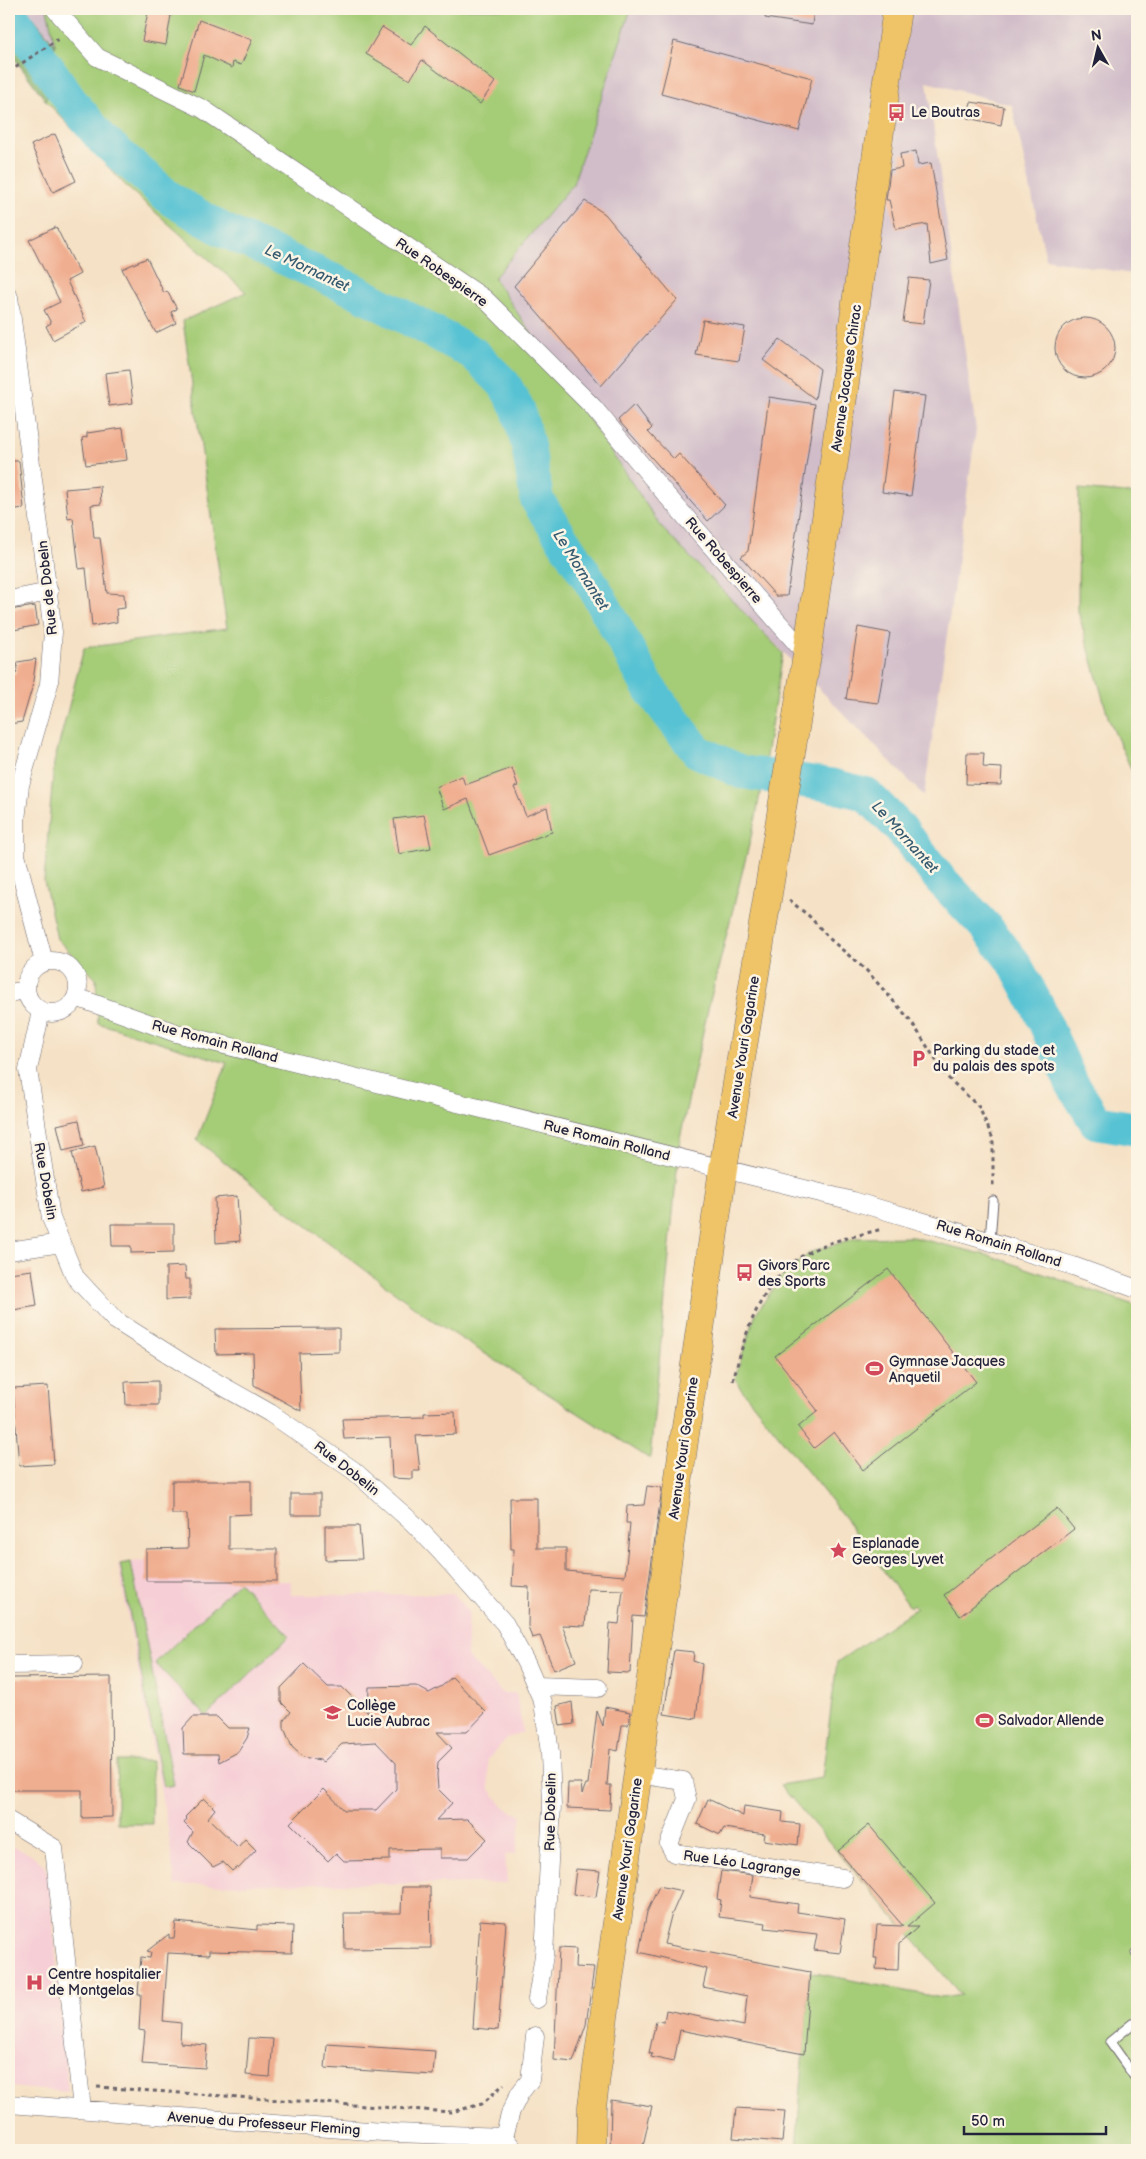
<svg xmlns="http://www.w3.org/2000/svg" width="1146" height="2159" viewBox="0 0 1146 2159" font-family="'Balsamiq Sans',sans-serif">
<rect width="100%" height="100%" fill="#fcf5e5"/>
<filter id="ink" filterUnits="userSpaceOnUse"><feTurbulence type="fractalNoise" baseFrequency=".02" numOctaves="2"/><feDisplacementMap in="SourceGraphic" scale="10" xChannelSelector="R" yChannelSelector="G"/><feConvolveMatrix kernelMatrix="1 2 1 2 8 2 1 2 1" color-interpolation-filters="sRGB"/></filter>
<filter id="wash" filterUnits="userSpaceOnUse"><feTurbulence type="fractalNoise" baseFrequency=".0096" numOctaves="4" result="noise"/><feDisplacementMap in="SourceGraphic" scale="20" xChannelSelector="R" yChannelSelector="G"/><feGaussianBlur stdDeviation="1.12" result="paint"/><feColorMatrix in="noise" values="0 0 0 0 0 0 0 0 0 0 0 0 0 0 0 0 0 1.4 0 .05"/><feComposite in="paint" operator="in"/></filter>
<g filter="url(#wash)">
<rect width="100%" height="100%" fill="#f5e1c5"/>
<!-- built -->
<path fill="#f6cfd6" d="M146,1560V1580L291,1581V1595L454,1594L469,1611L467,1657L503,1693H516L523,1732L507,1738L488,1759L489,1788L501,1804L510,1811L522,1815L516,1854L505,1855L507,1883L175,1885L168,1830L118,1564Z
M9,1845L32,1855L44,1865L49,1877L68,2092L9,2087Z"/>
<!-- industrial -->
<path fill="#d1bdc9" d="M27,9H47L55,45Z
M631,9H1137V275L1046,259L1012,105L927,82L976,430L924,796L662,528L494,278L573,184Z"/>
<!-- green -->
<path fill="#a5cc77" stroke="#647759" d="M47,9H631L573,184L494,278L662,528L783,653L756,817L708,1009L680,1138L650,1459L429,1318L267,1196L197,1140L227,1063L98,1023L96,979L57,939L44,881L54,763L84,648L227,628L183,321L246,292L128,188L46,101L55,45Z
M1079,489L1137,494V782L1109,720L1078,611Z
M912,1237L991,1256L1137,1306V2150H796L810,1972L942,1998L961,1995L780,1785L822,1778L837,1662L916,1608L913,1604L910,1607L848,1522L739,1386L735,1377L756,1313L782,1276L811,1252L856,1238Z
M131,1562L174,1785L163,1787L120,1564Z
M239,1582L290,1636L206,1716L155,1663Z
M117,1761H152V1824H117Z"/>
<!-- forest -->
<path fill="#84b068" stroke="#536952" d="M9,9H27L55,45L46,101L9,51Z"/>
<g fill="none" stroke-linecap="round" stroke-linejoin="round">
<!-- river -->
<path stroke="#57c2d3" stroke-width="34" d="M9,11L70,100L103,140L172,200L223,230L354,290L473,353L504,384L518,409L528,446L537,500L595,589L649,688L697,751L741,772L830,785L866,794L900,828L940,879L986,927L1015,964L1038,1007L1071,1082L1096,1122L1137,1129"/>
</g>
<g id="blocks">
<!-- building -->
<path fill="#f0ae90" d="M765,9H814L812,25L765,18Z
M148,12L171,15L166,45L142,41Z
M199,20L252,40L241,65L233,62L232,68L204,55L194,91L180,85Z
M425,26L495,82L480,104L422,60L410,80L366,54L382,27L411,45Z
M674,41L812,78L799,131L661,94Z
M971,102L1004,107L1001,125L967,118Z
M55,134L76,181L53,192L31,145Z
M916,151L918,165L931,163L948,260L931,264L927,224L896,229L889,200H886L890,170L902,168L900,154Z
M585,201L605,214L677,300L601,386L514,286Z
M56,227L80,274L67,281L86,322L53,340L46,326L51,323L44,310L60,302L29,240Z
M147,258L164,293L167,291L177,309L171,312L176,323L156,333L122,269Z
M909,278L929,280L923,324L903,322Z
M1055 348a30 30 0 1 1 60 0a30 30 0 1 1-60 0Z
M703,320L745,327L739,361L696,355Z
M780,339L820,369L815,399L763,360Z
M129,370L133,403L109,406L105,373Z
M895,392L925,396L911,496L882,492Z
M769,397L815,404L787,596H776L741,557L748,551Z
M634,405L652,428L648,432L674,459L679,454L725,505L708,521L618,420Z
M123,428L127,460L86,465L82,438L87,437V433Z
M9,461H19L24,508L9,510Z
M100,486L101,504L91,505L94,538H100L107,593L124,594L125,608L116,609L117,622L92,626L86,568L79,569L73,518L68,519L65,489Z
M35,606L38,625L9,631V610Z
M858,627L890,633L878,703L846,699Z
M36,659L32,688L22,722L9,724L10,673L16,674L18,662Z
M967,753H984L983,767L1002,768L1001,785L966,784Z
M512,768L518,786L514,787L526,816L547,807L552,832L489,855L468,799L444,809L436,787L462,776L465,785Z
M424,815L431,848L399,854L394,819Z
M79,1120L84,1146L63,1151L57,1125Z
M95,1146L104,1187L81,1192L72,1152Z
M237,1196L240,1241L216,1243L215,1198Z
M111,1224H174V1252L131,1253V1246H112Z
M185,1266L186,1279H190V1299L166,1300V1267Z
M888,1269L976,1382L863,1470L834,1432L814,1448L798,1427L818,1411L775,1356Z
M32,1270L37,1306L13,1310L9,1273Z
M339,1328V1352L299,1353L301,1411L254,1385L253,1353L216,1354L215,1329Z
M158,1381V1405H126L125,1382Z
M48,1386L54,1464L19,1466L13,1388Z
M455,1412L456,1434L416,1436L420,1471H413V1479L392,1478L390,1437L344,1439L342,1419L424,1417V1413Z
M172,1481H251V1514L229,1515V1549H277V1581H146V1549L188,1548L187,1514H172Z
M647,1486L662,1488L644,1617L633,1616L630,1673L607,1672L610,1623L619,1624L623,1590L588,1589L585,1626L562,1625L576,1661L554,1670L540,1636L532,1638L528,1626L529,1587L512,1586L514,1549H511L510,1498H537V1548H566V1571L625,1576L630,1523H626L627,1506L644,1505Z
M291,1494H320V1515H291Z
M1057,1508L1074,1529L960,1616L944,1595Z
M325,1526H359L362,1559L325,1560Z
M674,1650L694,1652L693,1661L702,1664L696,1719L664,1714Z
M304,1664L328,1687H342L368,1713L369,1687L416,1686L429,1693L442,1686L452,1677L486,1712L467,1732H437L452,1748L438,1762L437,1775L438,1789L452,1803L436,1820L467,1819L487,1839L468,1858H440V1849L390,1850V1860L344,1861L336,1853L328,1861L290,1823L324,1789L344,1810H376L396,1789V1763L376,1742L342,1744L323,1762L320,1760L303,1757L292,1747L284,1728V1720L291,1712L281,1702V1688Z
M111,1677L112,1817L82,1818V1790H9V1678Z
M572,1702L574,1724L560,1726L557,1706Z
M605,1707L630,1712L628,1725H622L618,1751L610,1749L607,1785H611L610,1810L567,1808L568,1783H581L582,1794L586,1784H588L597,1711L603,1726Z
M193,1717H217L228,1728H250L247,1738L238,1752L219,1762L218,1754H184L183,1728Z
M204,1798L215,1809L208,1818L238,1847L245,1839L256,1850L238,1869L237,1867L232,1871L223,1862L213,1867L188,1842L193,1832L184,1823L187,1819L185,1817Z
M708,1799L743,1816L744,1806L783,1812L782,1822L800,1824L798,1845L764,1840L765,1834L724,1828L720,1835L697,1824Z
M869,1825L935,1903L907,1927H918L899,1944L898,1970L876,1969L877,1958H874L877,1925L903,1926L838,1851Z
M576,1869L600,1871L596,1897L573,1894Z
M721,1871L753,1875L750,1897L798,1904L797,1912L845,1919L840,1953L814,1950L817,1934L765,1928L766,1923L719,1917L721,1900L717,1899Z
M659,1886L682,1891L671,1916L664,1944L810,1972L804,2054L680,2030L674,2062L651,2057L652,2054L649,2053L656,2021L664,2022L666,2010L744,2026L747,1996L703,1987L707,1969L639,1952L647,1912Z
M402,1887H430L431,1948L345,1949L344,1913H401Z
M480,1920L506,1922L498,2030L473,2028Z
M176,1922L257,1930V1925L293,1926L292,1953L209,1951V1955L168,1953L163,2021L181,2023L180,2043L207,2045L205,2068L142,2064L145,2031L139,2030L141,1994H138L141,1957L150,1958L151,1952L147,1951L169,1934V1938H174Z
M559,1948L576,1949L575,1967L594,1968L586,2025L573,2062L554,2060Z
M249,2038L273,2039L270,2077L246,2075Z
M327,2044L435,2051L433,2075L325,2068Z
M611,2100L652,2106L642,2150H610Z
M736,2108L785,2111L782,2142L733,2138Z"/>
</g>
</g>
<g filter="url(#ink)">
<use href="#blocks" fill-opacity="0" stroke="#6c656b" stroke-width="1"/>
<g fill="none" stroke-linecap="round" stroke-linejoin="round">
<defs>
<path id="service" d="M990,1241L993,1201
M1136,1953L1137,1954
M1137,2020L1110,2042L1137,2080"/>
<path id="minor" d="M55,9L97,57L203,109L485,299L593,407L668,497L807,655
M9,297L53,632L49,684L20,785L16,820V855L44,962
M9,600L49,592
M26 987a26 26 0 1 1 52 0a26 26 0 1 1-52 0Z
M9,993L26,990
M76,997L176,1033L853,1201L1073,1266L1137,1289
M41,1011L28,1070L51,1218L75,1277L115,1320L189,1367L270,1413L353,1470L413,1523L440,1551L505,1624L526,1663L543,1702L550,1753L552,1805L544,1955L537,1999
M9,1251L61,1243
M9,1665L74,1664
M536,1686L598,1688
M638,1774L683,1781L687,1799L669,1844L674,1853L843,1878
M9,1821L54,1848L82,2109
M9,2104L396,2133L504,2137L514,2150
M504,2137L511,2111L520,2093L530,2080L535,2036"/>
<path id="primary" d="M591,2150L592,2106L609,1980L684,1441L723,1169L807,655L897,9"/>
</defs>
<!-- service casing -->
<use href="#service" stroke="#6c656b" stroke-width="11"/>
<!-- minor casing -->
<use href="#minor" stroke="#6c656b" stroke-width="19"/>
<!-- primary casing -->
<use href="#primary" stroke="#6c656b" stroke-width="29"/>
<!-- path -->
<path stroke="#6c656b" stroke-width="3" stroke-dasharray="4 4" stroke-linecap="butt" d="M9,72L58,39
M789,900L809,916L831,940L867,971L911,1021L946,1076L979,1107L993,1139V1188
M733,1381C746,1329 763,1272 817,1248C837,1239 861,1235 882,1229
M97,2087L451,2112L482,2104L504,2084"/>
<!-- service -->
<use href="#service" stroke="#fff" stroke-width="9"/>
<!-- minor -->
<use href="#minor" stroke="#fff" stroke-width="18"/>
<!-- primary -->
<use href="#primary" stroke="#efc469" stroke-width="28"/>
</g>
</g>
<!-- icons -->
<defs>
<symbol id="bus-bare" viewBox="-9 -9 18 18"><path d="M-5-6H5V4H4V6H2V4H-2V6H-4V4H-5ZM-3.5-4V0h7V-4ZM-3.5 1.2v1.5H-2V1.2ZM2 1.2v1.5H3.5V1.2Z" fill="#d1495b" stroke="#fcf5e5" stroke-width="2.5" paint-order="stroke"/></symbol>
<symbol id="parking-bare" viewBox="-9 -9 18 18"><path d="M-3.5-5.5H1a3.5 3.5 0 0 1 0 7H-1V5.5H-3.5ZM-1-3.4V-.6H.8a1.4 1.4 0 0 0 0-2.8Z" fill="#d1495b" stroke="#fcf5e5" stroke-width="2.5" paint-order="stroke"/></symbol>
<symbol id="stadium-bare" viewBox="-9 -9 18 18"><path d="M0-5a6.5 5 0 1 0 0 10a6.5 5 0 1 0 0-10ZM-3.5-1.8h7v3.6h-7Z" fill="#d1495b" stroke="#fcf5e5" stroke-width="2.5" paint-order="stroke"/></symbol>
<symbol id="sight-bare" viewBox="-9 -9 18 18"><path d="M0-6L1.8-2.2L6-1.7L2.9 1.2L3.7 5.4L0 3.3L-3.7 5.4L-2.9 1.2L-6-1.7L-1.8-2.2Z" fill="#d1495b" stroke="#fcf5e5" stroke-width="2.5" paint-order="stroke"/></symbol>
<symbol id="school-bare" viewBox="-9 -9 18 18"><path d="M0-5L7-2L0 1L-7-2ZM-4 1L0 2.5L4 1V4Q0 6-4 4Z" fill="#d1495b" stroke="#fcf5e5" stroke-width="2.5" paint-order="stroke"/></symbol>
<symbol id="hospital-bare" viewBox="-9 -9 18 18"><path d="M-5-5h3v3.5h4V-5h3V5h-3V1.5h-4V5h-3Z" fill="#d1495b" stroke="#fcf5e5" stroke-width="2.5" paint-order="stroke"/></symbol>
</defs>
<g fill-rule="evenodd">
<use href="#bus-bare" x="884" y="100" width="25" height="25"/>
<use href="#parking-bare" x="906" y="1046" width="25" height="25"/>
<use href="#bus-bare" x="732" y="1260" width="25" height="25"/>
<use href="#stadium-bare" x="862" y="1356" width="25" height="25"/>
<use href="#sight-bare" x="826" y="1538" width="25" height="25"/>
<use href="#school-bare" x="320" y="1700" width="25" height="25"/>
<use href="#stadium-bare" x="972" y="1708" width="25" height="25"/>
<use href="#hospital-bare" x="22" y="1970" width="25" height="25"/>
</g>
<g text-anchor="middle" stroke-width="5" stroke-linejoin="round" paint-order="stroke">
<!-- poi labels -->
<g font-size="14" fill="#22223b" stroke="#fcf5e5" text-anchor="start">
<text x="911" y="117">Le Boutras</text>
<text x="933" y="1055">Parking du stade et<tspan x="933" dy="16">du palais des spots</tspan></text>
<text x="758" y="1270">Givors Parc<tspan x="758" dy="16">des Sports</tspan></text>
<text x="889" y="1366">Gymnase Jacques<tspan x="889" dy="16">Anquetil</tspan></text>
<text x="852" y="1548">Esplanade<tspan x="852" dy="16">Georges Lyvet</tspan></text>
<text x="347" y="1710">Collège<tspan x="347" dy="16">Lucie Aubrac</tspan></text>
<text x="998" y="1725">Salvador Allende</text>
<text x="48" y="1979">Centre hospitalier<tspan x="48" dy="16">de Montgelas</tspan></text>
</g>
<!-- street labels -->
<g font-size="14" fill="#22223b" stroke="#fcf5e5">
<text transform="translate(442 272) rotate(35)" y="5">Rue Robespierre</text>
<text transform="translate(846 378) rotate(-82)" y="5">Avenue Jacques Chirac</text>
<text transform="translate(724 560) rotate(49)" y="5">Rue Robespierre</text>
<text transform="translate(47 588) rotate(-96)" y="5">Rue de Dobeln</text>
<text transform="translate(215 1041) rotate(15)" y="5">Rue Romain Rolland</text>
<text transform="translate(743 1047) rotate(-81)" y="5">Avenue Youri Gagarine</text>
<text transform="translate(607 1140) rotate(14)" y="5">Rue Romain Rolland</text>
<text transform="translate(46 1181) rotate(80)" y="5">Rue Dobelin</text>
<text transform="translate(999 1243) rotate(17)" y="5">Rue Romain Rolland</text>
<text transform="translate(683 1448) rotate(-82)" y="5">Avenue Youri Gagarine</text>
<text transform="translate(347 1468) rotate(38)" y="5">Rue Dobelin</text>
<text transform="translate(550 1812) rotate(-89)" y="5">Rue Dobelin</text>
<text transform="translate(627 1849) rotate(-82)" y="5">Avenue Youri Gagarine</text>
<text transform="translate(742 1863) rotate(8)" y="5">Rue Léo Lagrange</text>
<text transform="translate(264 2123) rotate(4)" y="5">Avenue du Professeur Fleming</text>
</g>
<!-- water labels -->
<g font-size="15" font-style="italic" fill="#355a70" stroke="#fcf5e5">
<text transform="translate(307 268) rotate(25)" y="5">Le Mornantet</text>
<text transform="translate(581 570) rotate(58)" y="5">Le Mornantet</text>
<text transform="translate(905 837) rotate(48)" y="5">Le Mornantet</text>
</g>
</g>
<!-- margin -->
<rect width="1146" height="2159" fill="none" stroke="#fcf5e5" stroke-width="30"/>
<!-- north arrow -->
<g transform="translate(1098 48) rotate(352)" stroke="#fcf5e5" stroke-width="4" paint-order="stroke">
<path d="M0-4L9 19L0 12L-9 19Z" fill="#22223b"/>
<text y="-8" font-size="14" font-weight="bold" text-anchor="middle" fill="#22223b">N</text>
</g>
<!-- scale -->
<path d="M964 2126v8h142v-8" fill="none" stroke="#22223b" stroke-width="2.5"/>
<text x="971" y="2126" font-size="15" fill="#22223b" stroke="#fcf5e5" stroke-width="4" paint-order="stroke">50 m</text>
</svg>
